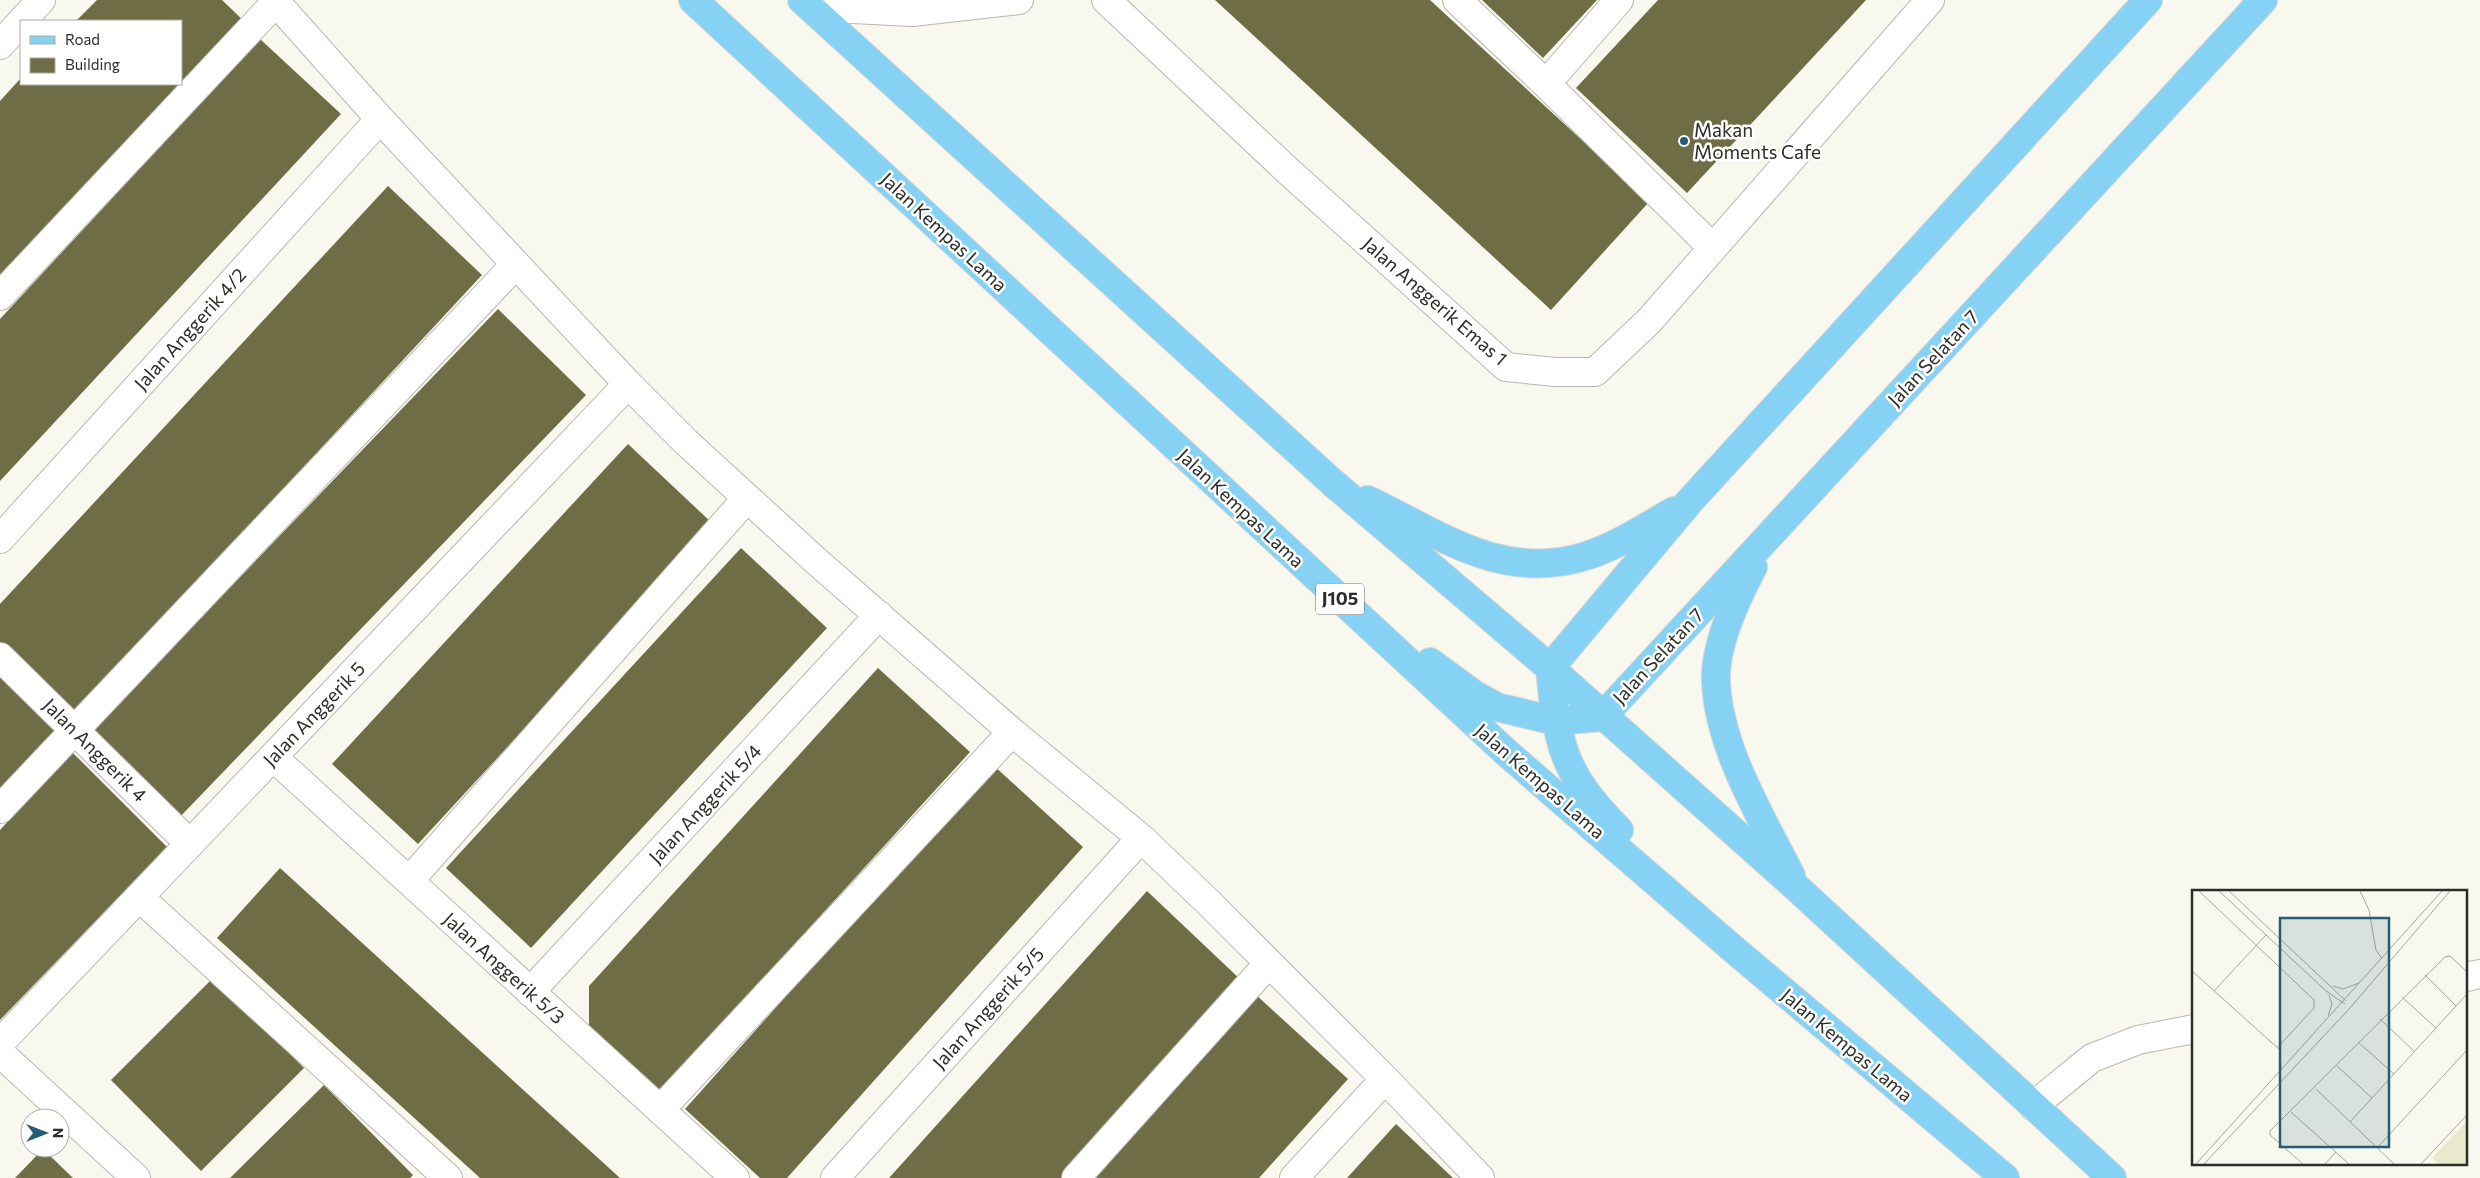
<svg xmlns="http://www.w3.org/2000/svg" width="2480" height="1178" viewBox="0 0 2480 1178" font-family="Commissioner,sans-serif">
<rect width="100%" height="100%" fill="#f8f8ef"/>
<!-- building -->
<path fill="#6f6d45" d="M97,0H222L246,23L0,278V101L21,78V84H181V21H76Z
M1215,0H1430L1649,202L1551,310Z
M1482,0H1597L1543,58Z
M1658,0H1866L1687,193L1576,88Z
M260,39L341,114L0,481V319Z
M388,186L482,275L73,715L0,645V604Z
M498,309L586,395L177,820L89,734Z
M628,444L713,524L418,844L332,764Z
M741,548L827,628L531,948L446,868Z
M878,668L970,752L656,1096L589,1033V986Z
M0,674L62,733L0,799Z
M72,752L167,847L0,1020V830Z
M993,765L1083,847L787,1178H760L685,1109Z
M280,868L620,1178H480L217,938Z
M1147,891L1242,981L1063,1178H889Z
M214,977L304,1068L201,1171L111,1080Z
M1255,994L1348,1079L1259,1178H1090Z
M324,1085L413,1175L410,1178H230Z
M1396,1124L1453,1178H1347Z
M43,1149L73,1178H15Z"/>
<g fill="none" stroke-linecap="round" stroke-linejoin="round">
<defs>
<path id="minor" d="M274,0L380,119L628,384L686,442L815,560L1012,732L1141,838L1207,901L1385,1079L1480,1178
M822,0L833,8L912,12L1019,0
M1106,0L1287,170L1506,367L1555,372H1595L1649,321L1930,0
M1457,0L1546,84L1619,0
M0,45L41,0
M1546,84L1713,248
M0,296L276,2
M0,539L380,119
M0,657L190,844
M273,757L735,1178
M0,809L516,264
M409,881L747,498
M139,897L448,1178
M2466,977L2480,974
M530,992L879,615
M0,1043L628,384
M0,1053L136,1178
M2033,1106L2092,1058L2138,1040L2194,1029
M660,1110L1012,732
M835,1178L1141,838
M1076,1178L1268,964
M1294,1178L1385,1079"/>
<path id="major" d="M693,0L1508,754L1732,948L2005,1178
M802,0L1333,483L1550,668L1797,888L2112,1178
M1368,500C1441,535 1502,582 1586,556C1617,546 1646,527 1674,511
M1753,567C1736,599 1714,646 1716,682C1719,749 1762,818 1791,876
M1430,662L1475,695L1497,707L1555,721L1602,717L2263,0
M1619,830C1563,774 1557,744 1550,668L1689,502L2148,0"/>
</defs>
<!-- minor casing -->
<use href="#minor" stroke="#b8b8b0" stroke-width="30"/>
<!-- major casing -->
<use href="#major" stroke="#d5d5d4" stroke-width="30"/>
<!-- minor -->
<use href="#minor" stroke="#fff" stroke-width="28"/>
<!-- major -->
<use href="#major" stroke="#86d2f5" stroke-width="28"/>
</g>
<!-- markers -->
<circle fill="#265c77" stroke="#fffffe" stroke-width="2" cx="1684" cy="141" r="5"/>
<g text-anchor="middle" stroke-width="5" stroke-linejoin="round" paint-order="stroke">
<!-- shield labels -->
<rect fill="#fffffe" stroke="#6b6b69" stroke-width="1" x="1316" y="583.5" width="48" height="31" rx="4"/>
<g font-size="18" font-weight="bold" fill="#2c2c29">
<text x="1340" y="605">J105</text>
</g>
<!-- poi labels -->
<g font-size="19" fill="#2c2c29" stroke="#fffffe" text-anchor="start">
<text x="1694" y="137">Makan<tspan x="1694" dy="22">Moments Cafe</tspan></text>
</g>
<!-- street labels -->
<g font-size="19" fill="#2c2c29" stroke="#fffffe">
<text transform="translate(944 232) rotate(43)" y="7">Jalan Kempas Lama</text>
<text transform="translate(1435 301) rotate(41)" y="7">Jalan Anggerik Emas 1</text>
<text transform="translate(190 329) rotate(-48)" y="7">Jalan Anggerik 4/2</text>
<text transform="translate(1933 358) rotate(-47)" y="7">Jalan Selatan 7</text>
<text transform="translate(1241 508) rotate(43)" y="7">Jalan Kempas Lama</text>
<text transform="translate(1658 656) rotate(-47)" y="7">Jalan Selatan 7</text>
<text transform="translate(314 714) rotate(-46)" y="7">Jalan Anggerik 5</text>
<text transform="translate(95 750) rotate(45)" y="7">Jalan Anggerik 4</text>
<text transform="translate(1540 781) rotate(41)" y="7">Jalan Kempas Lama</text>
<text transform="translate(705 804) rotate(-47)" y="7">Jalan Anggerik 5/4</text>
<text transform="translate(504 968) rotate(42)" y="7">Jalan Anggerik 5/3</text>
<text transform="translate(988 1008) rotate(-48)" y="7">Jalan Anggerik 5/5</text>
<text transform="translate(1847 1045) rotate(40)" y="7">Jalan Kempas Lama</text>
</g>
</g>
<!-- overview -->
<g transform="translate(2192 890)">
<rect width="275" height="275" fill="#f8f8ef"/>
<path d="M275,231V274H247L240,268Z" fill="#e9e9cc"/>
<path fill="none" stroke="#a6a6a0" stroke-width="1" d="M7,1L122,110V118L85,158M27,1L134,101L153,114M37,1L154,111M168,1L177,20L184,60L190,69M0,81L88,160L89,180M233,85L264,116M141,96L151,99L167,93M22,101L74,45M210,107L244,138M136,126L140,114L137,105M188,129L222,161M166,152L202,184M145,176L180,208M124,199L202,274M99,222L157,274M158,232L275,104M185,258L275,160M4,274L250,1M12,274L158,118L258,1M111,274L78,245V241L253,67L258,66L275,82M133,274L144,262M229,274L275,225"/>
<path fill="#265c77" fill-opacity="0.15" stroke="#265c77" stroke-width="2.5" d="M88,28H197V257H88Z"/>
<rect width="275" height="275" fill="none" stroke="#2c2c29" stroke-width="2.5"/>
</g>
<!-- legend -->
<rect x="20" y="20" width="162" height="65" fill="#fffffe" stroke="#ababa9"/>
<rect x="30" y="36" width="25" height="8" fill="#86d2f5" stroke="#ababa9"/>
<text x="65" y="45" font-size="15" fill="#2c2c29">Road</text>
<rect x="30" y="58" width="25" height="15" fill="#6f6d45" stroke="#ababa9"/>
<text x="65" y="70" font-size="15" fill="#2c2c29">Building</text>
<!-- north arrow -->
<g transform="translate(45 1133) rotate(90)"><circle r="24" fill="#fffffe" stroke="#ababa9"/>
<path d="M0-4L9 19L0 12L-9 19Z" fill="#265c77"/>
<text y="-8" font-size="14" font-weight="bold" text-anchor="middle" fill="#2c2c29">N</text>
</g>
</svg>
